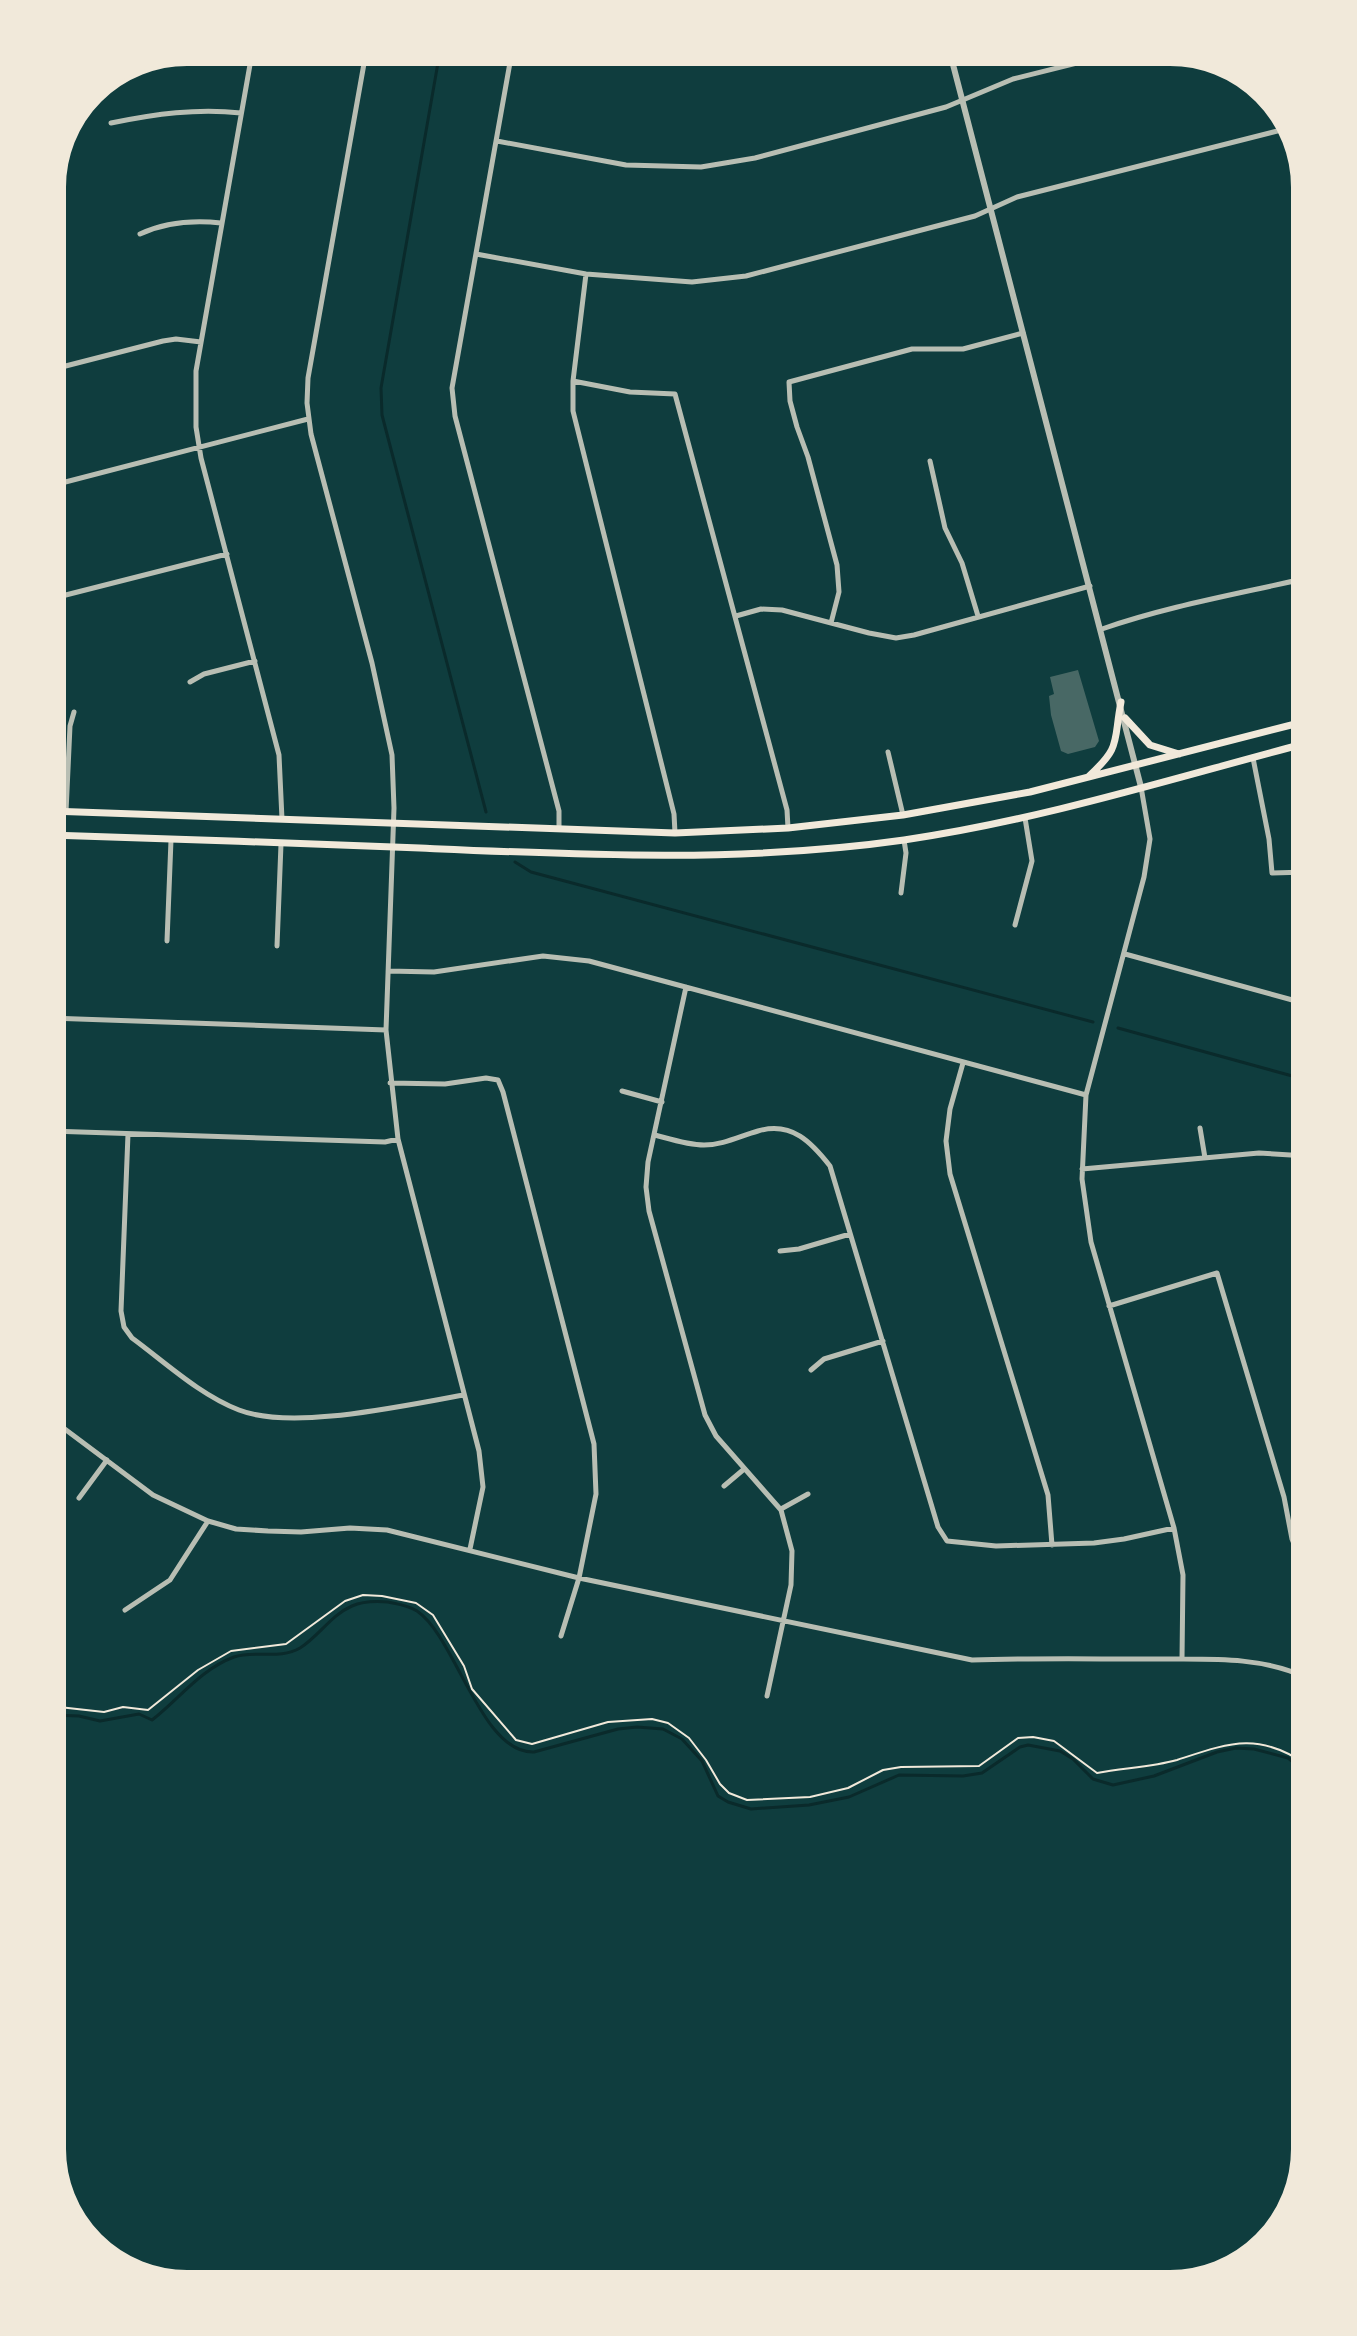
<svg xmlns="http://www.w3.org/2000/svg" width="1357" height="2336" viewBox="0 0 1357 2336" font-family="'Libre Baskerville',serif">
<rect width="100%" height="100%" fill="#0f3d3e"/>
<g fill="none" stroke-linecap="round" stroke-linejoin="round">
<!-- stream -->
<path stroke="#0a2a2b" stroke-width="3" d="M439,57L381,388L382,415L486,812
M515,862L531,872L1093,1022
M1118,1028L1307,1080
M50,1715L79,1716L100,1721L139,1714L152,1720C179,1699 201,1669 234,1657C255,1650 280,1660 300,1648C319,1636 331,1615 352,1606C363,1601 376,1601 388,1602C398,1604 408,1605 417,1611C456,1637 481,1754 534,1752L618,1729L637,1727L663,1729L682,1739L702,1761L718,1796L728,1802L751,1809L809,1805L849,1797L899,1775L963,1776L982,1773L1020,1747L1028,1745L1060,1751L1073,1759L1093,1779L1113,1785L1154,1776L1217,1752L1236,1748L1254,1749L1288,1758L1307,1773"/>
</g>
<!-- building -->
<path fill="#486865" d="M1078,670L1099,741L1095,747L1068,754L1061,751L1051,715L1049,696L1054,694L1050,677Z"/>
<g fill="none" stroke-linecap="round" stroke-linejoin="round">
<!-- path -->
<path stroke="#f1e9da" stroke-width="2" d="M50,1706L104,1712L123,1707L148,1710L198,1670L231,1651L286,1644L345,1601L363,1595L382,1596L416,1603L433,1615L464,1666L472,1689L516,1740L532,1744L608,1722L652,1719L668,1723L689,1738L706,1760L720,1784L729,1793L747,1800L810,1797L848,1788L883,1770L901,1767L979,1766L1018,1738L1033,1737L1054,1741L1097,1773C1123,1768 1152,1767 1177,1760C1229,1743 1258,1731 1307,1765"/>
<!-- minor -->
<path stroke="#b8beb3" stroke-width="5" d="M511,57L452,388L455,416L559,811V829
M365,58L308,378L307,403L311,434L372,663L392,755L394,808L386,1030L398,1139L479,1451L483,1487L470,1549
M251,59L196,371V427L201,458L279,755L282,819
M111,123C155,114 197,108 241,113
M497,141L626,165L701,167L755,158L946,107L1013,79L1125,51
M140,234C166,222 193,220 221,223
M476,254L586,274L692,282L746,276L975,216L1017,197L1293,127
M586,274L573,381V411L674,814L675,833
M50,370L163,341L176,339L201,342
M573,381L630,392L675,394L787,810L788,828
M930,461L945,528L962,563L978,616
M50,486L308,419
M50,599L227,554
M736,616L761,609L782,610L869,633L896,638L914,635L1090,586
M831,623L839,592L837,565L808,457L797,427L790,401L789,382L912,349H963L1023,333
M1102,629C1168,606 1238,594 1307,578
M190,682L204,674L255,661
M888,752L903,815
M1253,758L1269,839L1272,873L1307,872
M1141,787L1150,839L1144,877L1086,1095L1082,1179L1091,1242L1174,1528L1183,1575L1182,1659
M66,812L70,726L74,712
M901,893L906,853L904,840
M1015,925L1032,861L1025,818
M167,941L171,840
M277,946L281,844
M1125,954L1307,1004
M388,971L434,972L543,956L589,961L1086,1095
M686,987L648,1162L646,1187L649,1211L705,1415L716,1436L781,1510L792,1551L791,1585L767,1696
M50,1018L386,1030
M52,1018L59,836
M963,1063L950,1109L946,1141L950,1174L1048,1495L1052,1545
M390,1083L445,1084L486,1078L498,1080L503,1092L594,1444L596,1494L579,1578L561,1636
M622,1091L662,1102
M1200,1128L1205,1158
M50,1131L385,1142L398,1139
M128,1134L121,1311L124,1327L132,1338C166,1363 200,1395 239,1410C293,1431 405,1405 464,1395
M655,1135C670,1139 688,1145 704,1145C723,1145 740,1136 758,1131C792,1121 812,1143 830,1166L938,1527L947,1541L996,1546L1094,1543L1124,1539L1174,1528
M1082,1169L1259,1153L1307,1156
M780,1251L799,1249L850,1234
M1109,1306L1217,1273L1284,1497L1292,1539L1298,1553L1307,1556
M811,1370L824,1359L883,1341
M50,1418L153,1495L208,1521L236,1529L268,1531L301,1532L350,1528L387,1530L579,1578L972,1660C1029,1658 1087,1659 1144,1659C1197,1660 1258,1654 1307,1678
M724,1486L743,1470
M79,1498L107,1460
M781,1509L808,1494
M125,1610L170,1580L208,1521"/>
<!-- tertiary -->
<path stroke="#b8beb3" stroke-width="6" d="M950,53L1141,787"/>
<!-- secondary -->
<path stroke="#f1e9da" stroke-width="7" d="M1125,718L1150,745L1179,754
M1088,777C1122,746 1113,743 1121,702
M50,811L675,833L788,828L903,815L1030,792L1307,721
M50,835C173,839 297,843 420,848C581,855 743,863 904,840C1041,820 1174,778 1307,743"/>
</g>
<!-- crop -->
<path d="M0 0H1357V2336H0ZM187 64H1170A123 123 0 0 1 1293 187V2149A123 123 0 0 1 1170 2272H187A123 123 0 0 1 64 2149V187A123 123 0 0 1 187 64Z" fill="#f1e9da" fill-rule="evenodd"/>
<path fill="none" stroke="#f1e9da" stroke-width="4" d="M187 64H1170A123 123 0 0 1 1293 187V2149A123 123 0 0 1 1170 2272H187A123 123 0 0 1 64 2149V187A123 123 0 0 1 187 64Z"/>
</svg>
